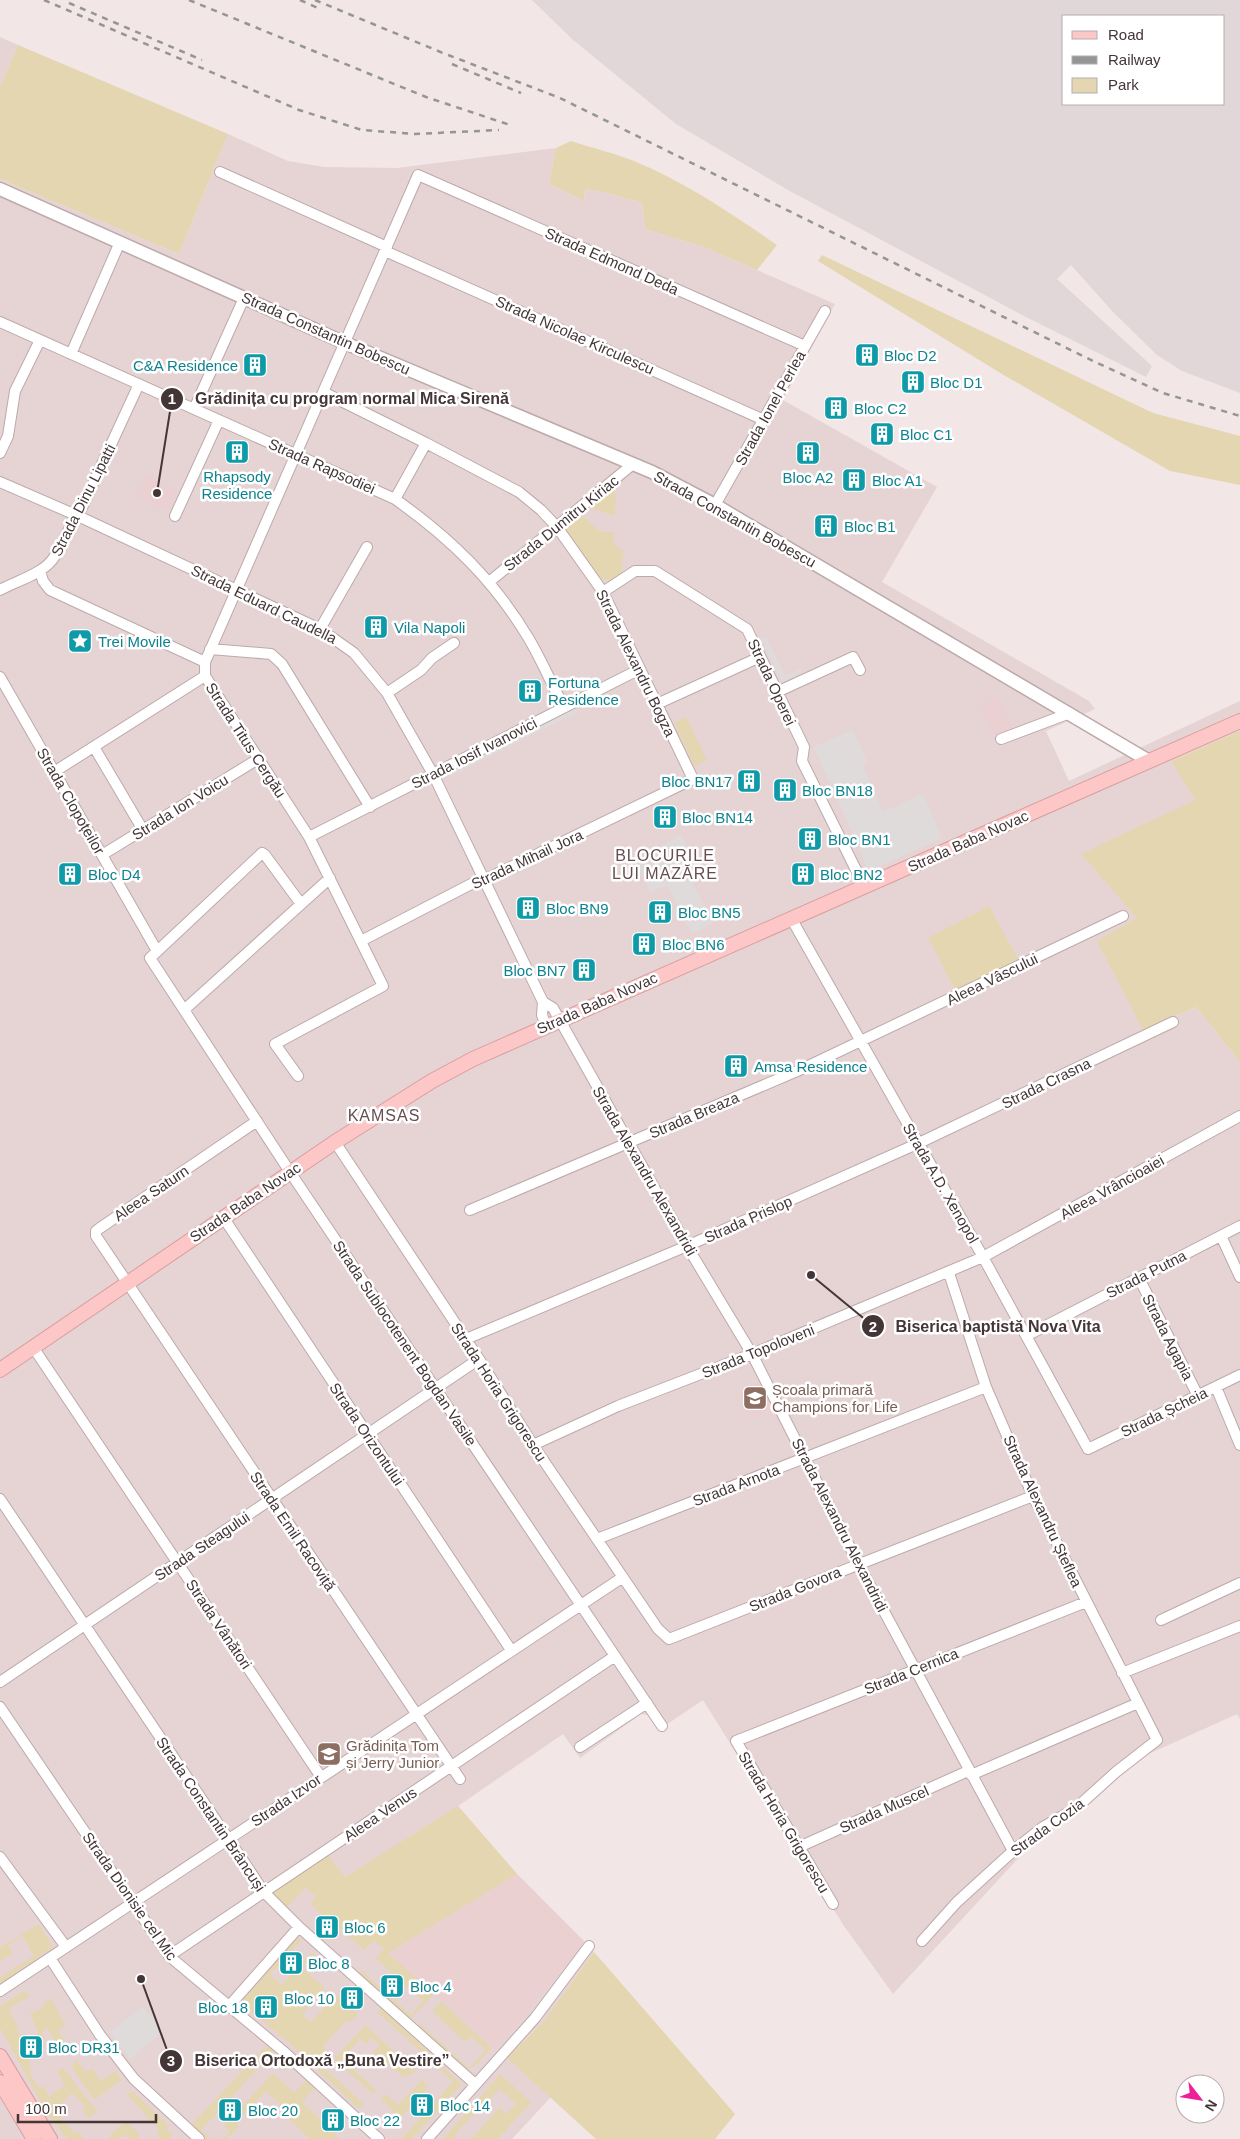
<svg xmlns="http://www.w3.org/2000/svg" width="1240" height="2139" font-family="Arial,sans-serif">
<rect width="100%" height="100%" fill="#f2e6e6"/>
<path fill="#e6d4d5" d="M0,37L18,45L0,87Z
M228,134L288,161L324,167L397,168L556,148L549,184L584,201L585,189L608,193L642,203L645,229L704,247L835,304L783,400L937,487L882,582L1089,701L1095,709L1046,731L1069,781L1240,701V731L1171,761L1196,800L1137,919L1144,1030L1196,1007L1240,1062V1719L1237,1714L1142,1757L1071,1819L1037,1838L893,1994L844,1926L703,1700L660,1729L648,1715L641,1714L580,1758L563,1734L458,1806L517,1874L594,1952L542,2023L507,2058L551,2097L512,2139H0V179L179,254Z"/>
<path fill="#e1d7d9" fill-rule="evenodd" d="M532,0H1240V393L1182,371L1157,355L1113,312L1071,265L1057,279L1152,366L1146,377L1022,315L788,190L676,124L572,39ZM1064,16H1224V104H1064Z"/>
<path fill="#ead0d1" d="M146,475L179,491L169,512L136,496Z
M1000,697L1013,730L995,738L981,705Z
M761,1382L774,1408L751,1419L738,1393Z
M333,1741L343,1755L325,1767L316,1753Z
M517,1874L585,1942L496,2050L388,1953Z"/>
<path fill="#e4d6b0" d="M18,45L228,134L179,254L0,179V87Z
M571,141C592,148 614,153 634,161C685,182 732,214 777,245L757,270L704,247L645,229L642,203L608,193L585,189L584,201L549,184L556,148Z
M822,255L1153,413L1240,436V485L1170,471L1002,374L818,261Z
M612,490L616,493L615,516L591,508Z
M581,515L601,532H614L613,544L623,551L622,573C613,580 608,582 597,577L566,531L567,525Z
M686,717L707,760L694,766L674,723Z
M1240,731V1062L1196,1007L1143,1030L1097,941L1137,918L1081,854L1195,800L1171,761Z
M989,906L1018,959L957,993L928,938Z
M458,1806L517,1874L388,1953L434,1994L409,2021L358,1974L361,1970L411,2015L423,2001L376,1959L384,1949L374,1941L364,1950L310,1904L316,1896L305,1888L287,1907L271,1894L327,1854L345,1877Z
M39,1924L53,1947L0,1984V1977L34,1956L22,1936L8,1945L13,1953L0,1961V1947Z
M296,1937L301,1941L270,1974L281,1985L312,1952L315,1954L302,1968L325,1988L302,2014L311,2022L336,1994L358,2014L350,2022L347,2020L323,2046L326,2050L316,2061L364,2104L359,2109L290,2044L241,2003L245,1994Z
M594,1952L735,2114L715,2139H596L507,2058L542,2023Z
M25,1990L29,1997L9,2008L12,2014L11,2015L19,2027L17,2029L20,2034L18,2035L25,2043L21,2046L30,2060L29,2061L31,2066L29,2067L32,2072L30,2074L40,2089L46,2086L47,2088L45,2090L49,2096L65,2086L57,2071L63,2068L97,2111L89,2118L82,2111L86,2107L72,2093L58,2107L64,2113L60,2118L75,2133L77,2131L85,2139H67L46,2111L0,2028V2006Z
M51,1998L66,2025L58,2030L65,2042L58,2047L47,2028L42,2032L45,2039L42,2041L30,2014L45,2006L44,2003Z
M441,2001L492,2048L475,2066L465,2070L418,2027L420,2024L469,2068L486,2050L471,2036L465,2042L432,2011Z
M381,2008L432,2055L429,2059L377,2012Z
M365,2025L417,2072L403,2077L373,2052L380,2045L372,2038L366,2044L360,2039L342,2059L376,2090L373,2094L334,2059Z
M266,2046L274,2051L201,2130L211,2139H206L191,2125Z
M77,2060L86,2072L92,2068L101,2081L115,2071L122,2080L94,2100L71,2067Z
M438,2062L462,2084L412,2139H401L453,2082L435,2065Z
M273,2073L294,2093L306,2080L314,2089L302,2102L340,2139H310L286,2117L289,2113L266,2091L236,2122L239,2127L227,2139H223L230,2132L224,2126Z
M500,2074L531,2102L498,2139H471L499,2108L507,2114L516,2103L499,2089L487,2103L484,2102L455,2134L457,2136L454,2139H443Z
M422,2080L429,2087L400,2118L381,2099L386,2094L398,2105Z
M132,2091L169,2125L166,2129L173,2135L170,2139H160L156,2132L159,2129L127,2095Z
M126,2121L140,2135L138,2137L139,2139H130L125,2134L120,2139H107Z"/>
<path fill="#e0dbdb" d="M766,637L785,676L800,669L801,672L782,682L761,639Z
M574,706L577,712L449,777L447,772Z
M853,730L867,762L862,765L883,812L923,794L942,838L869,871L814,747Z
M681,835L698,868L688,874L713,923L692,934L667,885L651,892L634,860Z
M143,2007L163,2031L130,2059L110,2032Z"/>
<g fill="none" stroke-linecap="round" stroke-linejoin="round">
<defs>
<path id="minor" d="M220,172L387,247
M385,251L764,420
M0,322L395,499C450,538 494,580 529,639C542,661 552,685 564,707
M71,354L120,242
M323,392L426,443L519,492L541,510L557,527L603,592L693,779L484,880L477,881L361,941
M194,409L244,298
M0,453L8,436L15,391L40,340
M0,482L78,516L320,629L354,653L387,693L433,774L543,1002L553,1008L687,1246L752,1354L858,1563L1013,1851
M395,499L426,443
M715,505L825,311
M175,516L219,420
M40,571L43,581L50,590L205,662V676L309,837L383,986L275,1044L298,1076
M489,582L633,464
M0,590C18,580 44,574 55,556C64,543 67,528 78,516L139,384
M603,592L635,571H655L747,629L804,747L802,761L864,886
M320,629L367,547
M210,649L271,654L282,664L370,807
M205,662L418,175L805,346
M0,677L157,951
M777,692L853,657L860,670
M387,693L421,670L432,658L454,643
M657,704L760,657
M1001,739L1070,713
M94,747L143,830
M54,772L205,676
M309,837L640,669
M102,855L258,759
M301,904L265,855L262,853L150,958L290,1172L662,1726
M791,918L983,1257L1088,1449L1240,1375
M543,1002L542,1015L546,1026
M184,1010L330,878
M257,1121L100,1228L96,1231V1236L460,1779
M335,1142L479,1359L533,1445L658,1629L669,1639L1033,1496
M470,1210L802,1069L1123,916
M223,1217L511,1650
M1221,1236L1240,1277
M1139,1278L1198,1396
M1026,1336L1240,1226
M466,1339L687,1246L919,1143L1173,1022
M33,1347L321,1777
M1216,1387L1240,1445
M533,1445L618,1406L752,1354L983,1257L1240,1116
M0,1499L264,1892L299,1927L475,2084
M597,1539L986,1387
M1161,1620L1240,1583
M1122,1673L1240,1626
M0,1682L479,1359
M0,1707L169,1956L283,2051L379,2139
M580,1747L647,1703
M971,1775L1138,1703
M799,1847L968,1771
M0,1857L66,1947
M833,1904L736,1741L1086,1602
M922,1941L957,1902L1013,1851L1043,1827L1075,1809L1116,1772L1157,1740L1033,1496L986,1387L949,1273
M169,1956L615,1656
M50,1958L100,2035L134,2079L199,2139
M0,1991L623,1577
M230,2005L299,1927
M427,2139L535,2018L589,1946"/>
<path id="tertiary" d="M0,189L345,343L652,472L715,505L1149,761"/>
<path id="secondary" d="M0,1370L335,1142L432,1081L473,1059L1240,721
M0,2056L50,2139
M0,2082L34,2139"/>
</defs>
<use href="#minor" stroke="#bda9aa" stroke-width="12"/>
<use href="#tertiary" stroke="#bda9aa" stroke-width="15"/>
<use href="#secondary" stroke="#d99e9e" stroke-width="16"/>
<use href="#minor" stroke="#fff" stroke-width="10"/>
<use href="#tertiary" stroke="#fff" stroke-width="12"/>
<use href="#secondary" stroke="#fcc7c6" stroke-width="14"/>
<path stroke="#959595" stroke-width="2.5" stroke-dasharray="6 6" stroke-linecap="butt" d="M44,0L299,110L362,130L415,134L499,130
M189,0L426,97L513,126
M300,0L320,9
M315,0L443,53L560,98L1095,362L1163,393L1240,416
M69,3L202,60
M452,64L521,93"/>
</g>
<defs>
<symbol id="building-square" viewBox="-11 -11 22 22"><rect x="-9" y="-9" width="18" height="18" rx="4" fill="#0f9aa8" stroke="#fff"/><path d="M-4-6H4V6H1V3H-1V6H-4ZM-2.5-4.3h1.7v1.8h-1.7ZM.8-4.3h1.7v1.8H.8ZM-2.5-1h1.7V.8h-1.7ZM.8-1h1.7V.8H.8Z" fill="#fff"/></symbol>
<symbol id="sight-square" viewBox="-11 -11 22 22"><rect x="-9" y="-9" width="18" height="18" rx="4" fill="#0f9aa8" stroke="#fff"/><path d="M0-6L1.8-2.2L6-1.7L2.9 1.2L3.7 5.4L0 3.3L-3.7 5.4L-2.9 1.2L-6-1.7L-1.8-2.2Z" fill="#fff"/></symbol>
<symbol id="school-square" viewBox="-11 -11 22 22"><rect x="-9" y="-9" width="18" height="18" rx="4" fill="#8d6e63" stroke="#fff"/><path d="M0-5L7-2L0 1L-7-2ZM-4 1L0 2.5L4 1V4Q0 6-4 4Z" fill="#fff"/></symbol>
</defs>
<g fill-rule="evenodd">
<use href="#building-square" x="853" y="341" width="28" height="28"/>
<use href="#building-square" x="241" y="351" width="28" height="28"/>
<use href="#building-square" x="899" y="368" width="28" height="28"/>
<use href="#building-square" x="822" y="394" width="28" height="28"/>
<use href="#building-square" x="868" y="420" width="28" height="28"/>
<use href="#building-square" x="223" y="438" width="28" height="28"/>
<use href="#building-square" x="794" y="439" width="28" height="28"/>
<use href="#building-square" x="840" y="466" width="28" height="28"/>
<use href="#building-square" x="812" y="512" width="28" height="28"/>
<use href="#building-square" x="362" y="613" width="28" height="28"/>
<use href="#sight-square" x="66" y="627" width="28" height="28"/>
<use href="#building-square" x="516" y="677" width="28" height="28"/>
<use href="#building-square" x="735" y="767" width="28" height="28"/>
<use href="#building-square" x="771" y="776" width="28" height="28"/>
<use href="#building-square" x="651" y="803" width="28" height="28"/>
<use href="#building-square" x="796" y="825" width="28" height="28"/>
<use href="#building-square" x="56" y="860" width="28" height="28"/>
<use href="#building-square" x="789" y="860" width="28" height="28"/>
<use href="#building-square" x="514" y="894" width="28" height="28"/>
<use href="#building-square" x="646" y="898" width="28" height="28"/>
<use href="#building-square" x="630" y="930" width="28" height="28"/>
<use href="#building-square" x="570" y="956" width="28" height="28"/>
<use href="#building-square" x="722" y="1052" width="28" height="28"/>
<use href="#school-square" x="741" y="1384" width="28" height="28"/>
<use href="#school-square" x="315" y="1740" width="28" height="28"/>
<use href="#building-square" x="313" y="1913" width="28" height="28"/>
<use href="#building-square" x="277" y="1949" width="28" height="28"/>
<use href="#building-square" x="378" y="1972" width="28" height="28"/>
<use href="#building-square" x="338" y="1984" width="28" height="28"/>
<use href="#building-square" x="252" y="1993" width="28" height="28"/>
<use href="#building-square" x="17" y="2033" width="28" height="28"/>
<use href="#building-square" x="408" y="2091" width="28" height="28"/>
<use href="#building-square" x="216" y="2096" width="28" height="28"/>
<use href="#building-square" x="319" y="2106" width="28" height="28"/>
</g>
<g text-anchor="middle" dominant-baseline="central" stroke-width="5" stroke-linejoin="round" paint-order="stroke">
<g font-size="15" fill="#443537" stroke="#fff">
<text transform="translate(612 261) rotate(24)">Strada Edmond Deda</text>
<text transform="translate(326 333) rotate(24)">Strada Constantin Bobescu</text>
<text transform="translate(575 335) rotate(24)">Strada Nicolae Kirculescu</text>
<text transform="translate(770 408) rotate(-61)">Strada Ionel Perlea</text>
<text transform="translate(322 466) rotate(24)">Strada Rapsodiei</text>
<text transform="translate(83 500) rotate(-63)">Strada Dinu Lipatti</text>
<text transform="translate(735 519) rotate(29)">Strada Constantin Bobescu</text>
<text transform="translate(561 523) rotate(-39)">Strada Dumitru Kiriac</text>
<text transform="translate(264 604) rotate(26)">Strada Eduard Caudella</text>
<text transform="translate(636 663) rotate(64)">Strada Alexandru Bogza</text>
<text transform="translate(772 682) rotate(65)">Strada Operei</text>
<text transform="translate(246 740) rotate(57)">Strada Titus Cergău</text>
<text transform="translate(474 753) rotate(-27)">Strada Iosif Ivanovici</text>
<text transform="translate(71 801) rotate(60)">Strada Clopoțeilor</text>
<text transform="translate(180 807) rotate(-32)">Strada Ion Voicu</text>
<text transform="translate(968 841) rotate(-24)">Strada Baba Novac</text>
<text transform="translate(527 859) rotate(-25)">Strada Mihail Jora</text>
<text transform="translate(992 979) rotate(-26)">Aleea Vâscului</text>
<text transform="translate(597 1003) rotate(-24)">Strada Baba Novac</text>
<text transform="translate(1046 1083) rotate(-26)">Strada Crasna</text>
<text transform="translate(694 1115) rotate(-23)">Strada Breaza</text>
<text transform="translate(645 1171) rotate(60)">Strada Alexandru Alexandridi</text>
<text transform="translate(941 1183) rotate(60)">Strada A.D. Xenopol</text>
<text transform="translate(1112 1187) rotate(-29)">Aleea Vrâncioaiei</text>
<text transform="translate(151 1193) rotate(-34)">Aleea Saturn</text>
<text transform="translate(245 1202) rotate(-34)">Strada Baba Novac</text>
<text transform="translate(748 1219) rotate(-24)">Strada Prislop</text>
<text transform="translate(1146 1274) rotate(-27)">Strada Putna</text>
<text transform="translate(1168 1337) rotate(63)">Strada Agapia</text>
<text transform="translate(405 1343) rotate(56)">Strada Sublocotenent Bogdan Vasile</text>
<text transform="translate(758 1351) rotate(-22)">Strada Topoloveni</text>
<text transform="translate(499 1392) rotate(57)">Strada Horia Grigorescu</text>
<text transform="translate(1164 1412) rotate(-26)">Strada Șcheia</text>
<text transform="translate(367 1434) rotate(56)">Strada Orizontului</text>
<text transform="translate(736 1485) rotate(-21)">Strada Arnota</text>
<text transform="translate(1043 1511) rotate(65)">Strada Alexandru Șteflea</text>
<text transform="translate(840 1525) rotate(63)">Strada Alexandru Alexandridi</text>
<text transform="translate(293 1531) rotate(56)">Strada Emil Racoviță</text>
<text transform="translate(202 1546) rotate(-34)">Strada Steagului</text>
<text transform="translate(795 1589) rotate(-22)">Strada Govora</text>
<text transform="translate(219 1624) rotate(56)">Strada Vânători</text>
<text transform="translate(911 1671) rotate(-22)">Strada Cernica</text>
<text transform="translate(286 1800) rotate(-34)">Strada Izvor</text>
<text transform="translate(884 1809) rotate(-24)">Strada Muscel</text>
<text transform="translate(211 1814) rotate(56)">Strada Constantin Brâncuși</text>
<text transform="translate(380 1814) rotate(-34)">Aleea Venus</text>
<text transform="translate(784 1822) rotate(59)">Strada Horia Grigorescu</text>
<text transform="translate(1047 1827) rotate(-36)">Strada Cozia</text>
<text transform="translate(130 1896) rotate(55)">Strada Dionisie cel Mic</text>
</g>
<g font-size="15" fill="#0d838f" stroke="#fff" text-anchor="start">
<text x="884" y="355">Bloc D2</text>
<text x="238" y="365" text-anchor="end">C&amp;A Residence</text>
<text x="930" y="382">Bloc D1</text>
<text x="854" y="408">Bloc C2</text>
<text x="900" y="434">Bloc C1</text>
<text x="237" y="476" text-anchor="middle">Rhapsody<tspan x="237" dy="17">Residence</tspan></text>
<text x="808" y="477" text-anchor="middle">Bloc A2</text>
<text x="872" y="480">Bloc A1</text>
<text x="844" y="526">Bloc B1</text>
<text x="394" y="627">Vila Napoli</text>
<text x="98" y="641">Trei Movile</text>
<text x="548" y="682">Fortuna<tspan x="548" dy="17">Residence</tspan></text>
<text x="732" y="781" text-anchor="end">Bloc BN17</text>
<text x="802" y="790">Bloc BN18</text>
<text x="682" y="817">Bloc BN14</text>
<text x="828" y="839">Bloc BN1</text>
<text x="88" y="874">Bloc D4</text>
<text x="820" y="874">Bloc BN2</text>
<text x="546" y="908">Bloc BN9</text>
<text x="678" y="912">Bloc BN5</text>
<text x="662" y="944">Bloc BN6</text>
<text x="566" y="970" text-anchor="end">Bloc BN7</text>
<text x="754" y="1066">Amsa Residence</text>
<text x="344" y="1927">Bloc 6</text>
<text x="308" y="1963">Bloc 8</text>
<text x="410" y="1986">Bloc 4</text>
<text x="334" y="1998" text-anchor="end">Bloc 10</text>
<text x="248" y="2007" text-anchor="end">Bloc 18</text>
<text x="48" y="2047">Bloc DR31</text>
<text x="440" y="2105">Bloc 14</text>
<text x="248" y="2110">Bloc 20</text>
<text x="350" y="2120">Bloc 22</text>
</g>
<g font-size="15" fill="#785e54" stroke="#fff" text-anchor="start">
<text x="772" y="1389">Școala primară<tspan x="772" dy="17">Champions for Life</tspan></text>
<text x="346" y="1745">Grădinița Tom<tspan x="346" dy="17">și Jerry Junior</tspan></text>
</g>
<g font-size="16" letter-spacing="1" fill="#664d51" stroke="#fff">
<text x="665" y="855">BLOCURILE<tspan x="665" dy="18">LUI MAZĂRE</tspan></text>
<text x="384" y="1115">KAMSAS</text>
</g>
</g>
<path fill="none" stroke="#443537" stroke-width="2" d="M157 493L172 399M811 1275L873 1326M141 1979L171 2061"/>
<g fill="#443537" stroke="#fff" stroke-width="2">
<circle cx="157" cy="493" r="5"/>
<circle cx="811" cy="1275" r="5"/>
<circle cx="141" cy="1979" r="5"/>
<circle cx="172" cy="399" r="12"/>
<circle cx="873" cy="1326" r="12"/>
<circle cx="171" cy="2061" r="12"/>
</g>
<g font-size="15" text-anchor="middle" font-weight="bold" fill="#fff">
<text x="172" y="404">1</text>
<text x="873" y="1332">2</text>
<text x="171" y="2066">3</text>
</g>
<g font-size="16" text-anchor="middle" font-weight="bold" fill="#443537" stroke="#fff" stroke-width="5" stroke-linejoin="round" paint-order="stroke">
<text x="352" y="404">Grădinița cu program normal Mica Sirenă</text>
<text x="998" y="1332">Biserica baptistă Nova Vita</text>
<text x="322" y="2066">Biserica Ortodoxă „Buna Vestire”</text>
</g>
<rect x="1062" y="15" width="162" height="90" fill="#ffffff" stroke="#b4aeaf"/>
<rect x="1072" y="31" width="25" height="8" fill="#fcc7c6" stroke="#b4aeaf"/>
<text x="1108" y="40" font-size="15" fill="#443537">Road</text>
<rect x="1072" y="56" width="25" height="8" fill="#959595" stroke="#b4aeaf"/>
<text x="1108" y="65" font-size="15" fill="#443537">Railway</text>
<rect x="1072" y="78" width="25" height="15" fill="#e4d6b0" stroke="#b4aeaf"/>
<text x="1108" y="90" font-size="15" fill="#443537">Park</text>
<g transform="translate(1200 2099) rotate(121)"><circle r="24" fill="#ffffff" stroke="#b4aeaf"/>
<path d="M0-4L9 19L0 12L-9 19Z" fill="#ef1f99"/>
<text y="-8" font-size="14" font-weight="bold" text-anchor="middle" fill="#443537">N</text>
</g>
<path d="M18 2114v8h138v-8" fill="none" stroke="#443537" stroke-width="2.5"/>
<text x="25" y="2114" font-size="15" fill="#443537" stroke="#ffffff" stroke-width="4" paint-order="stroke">100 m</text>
</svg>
